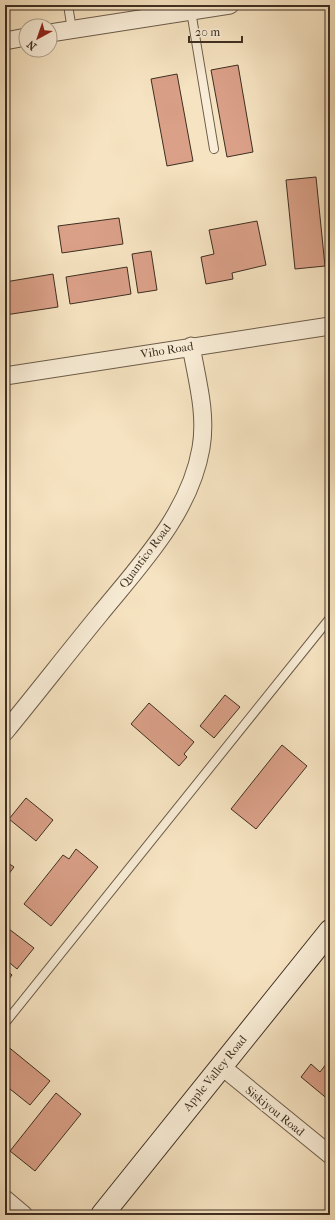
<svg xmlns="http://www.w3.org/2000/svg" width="335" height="1220" font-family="'IM FELL French Canon',serif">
<rect width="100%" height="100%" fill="#f6e3c1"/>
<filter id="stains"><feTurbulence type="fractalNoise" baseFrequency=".005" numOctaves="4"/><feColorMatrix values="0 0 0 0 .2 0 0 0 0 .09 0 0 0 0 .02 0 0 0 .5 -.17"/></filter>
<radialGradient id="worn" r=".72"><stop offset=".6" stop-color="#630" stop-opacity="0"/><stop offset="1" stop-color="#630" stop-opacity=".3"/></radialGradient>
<path fill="#daa088" stroke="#3e2f21" d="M238,65L253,152L227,157L211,70Z
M177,74L193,161L167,166L151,79Z
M316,177L325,266L295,269L286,180Z
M119,218L123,244L62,253L58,226Z
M257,221L266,265L232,273L233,279L206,284L201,257L214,254L209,230Z
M151,251L157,290L138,293L132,254Z
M127,267L131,294L70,304L66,277Z
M53,274L58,307L5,315V282Z
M225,695L240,707L214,738L200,726Z
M149,703L194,742L184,754L187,757L179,766L131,724Z
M282,745L307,766L256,829L231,809Z
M26,798L53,820L36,841L9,819Z
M76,849L98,867L51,926L24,904L63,855L69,859Z
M5,861L14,867L5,879Z
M5,926L34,948L17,969L5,959Z
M5,969L12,975L5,984Z
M6,1045L50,1081L30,1105L5,1085Z
M330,1059V1101L301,1077L311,1064L320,1072Z
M56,1093L81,1114L35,1171L10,1151Z"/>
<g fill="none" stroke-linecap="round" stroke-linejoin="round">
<defs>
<path id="lane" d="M68,5L72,30
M191,11L214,149
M5,1023L330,618"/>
<path id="street" d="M50,33L230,5
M5,41L26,37
M5,376L330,326
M5,732C37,693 68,653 100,614C140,565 190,513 201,448C207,414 197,380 191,346
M221,1066L330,1155
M5,1199L24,1215"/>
<path id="secondary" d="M102,1215L330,931"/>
</defs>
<use href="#lane" stroke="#6c5c49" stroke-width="10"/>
<use href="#street" stroke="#6c5c49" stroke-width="19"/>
<use href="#secondary" stroke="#3e2f21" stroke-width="24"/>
<use href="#lane" stroke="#f9edd7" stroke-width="8"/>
<use href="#street" stroke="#f9edd7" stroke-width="17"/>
<use href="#secondary" stroke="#f9edd7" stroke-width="22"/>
</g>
<g text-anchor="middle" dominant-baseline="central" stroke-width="3.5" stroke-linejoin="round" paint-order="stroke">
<g font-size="12" fill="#3e2f21" stroke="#f9edd7">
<text transform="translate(167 350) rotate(-9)">Viho Road</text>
<text transform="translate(145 556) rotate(-53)">Quantico Road</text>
<text transform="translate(215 1073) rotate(-51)">Apple Valley Road</text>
<text transform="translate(275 1111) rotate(39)">Siskiyou Road</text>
</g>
</g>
<rect width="335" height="1220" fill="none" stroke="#f6e3c1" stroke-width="20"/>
<rect x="6" y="6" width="323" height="1208" fill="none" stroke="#3e2f21" stroke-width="2"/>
<rect x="10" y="10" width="315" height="1200" fill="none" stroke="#3e2f21"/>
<g transform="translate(38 38) rotate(220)"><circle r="19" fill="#f9edd7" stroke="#aea18e"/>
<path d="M0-3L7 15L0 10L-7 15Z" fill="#8f2418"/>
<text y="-6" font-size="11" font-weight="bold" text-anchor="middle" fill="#3e2f21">N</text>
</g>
<path d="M189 36v6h53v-6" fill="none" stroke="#3e2f21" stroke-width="2"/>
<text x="195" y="36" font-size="12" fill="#3e2f21" stroke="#f9edd7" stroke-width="3" paint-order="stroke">20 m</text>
<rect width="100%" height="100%" filter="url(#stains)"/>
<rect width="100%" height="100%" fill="url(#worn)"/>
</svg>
